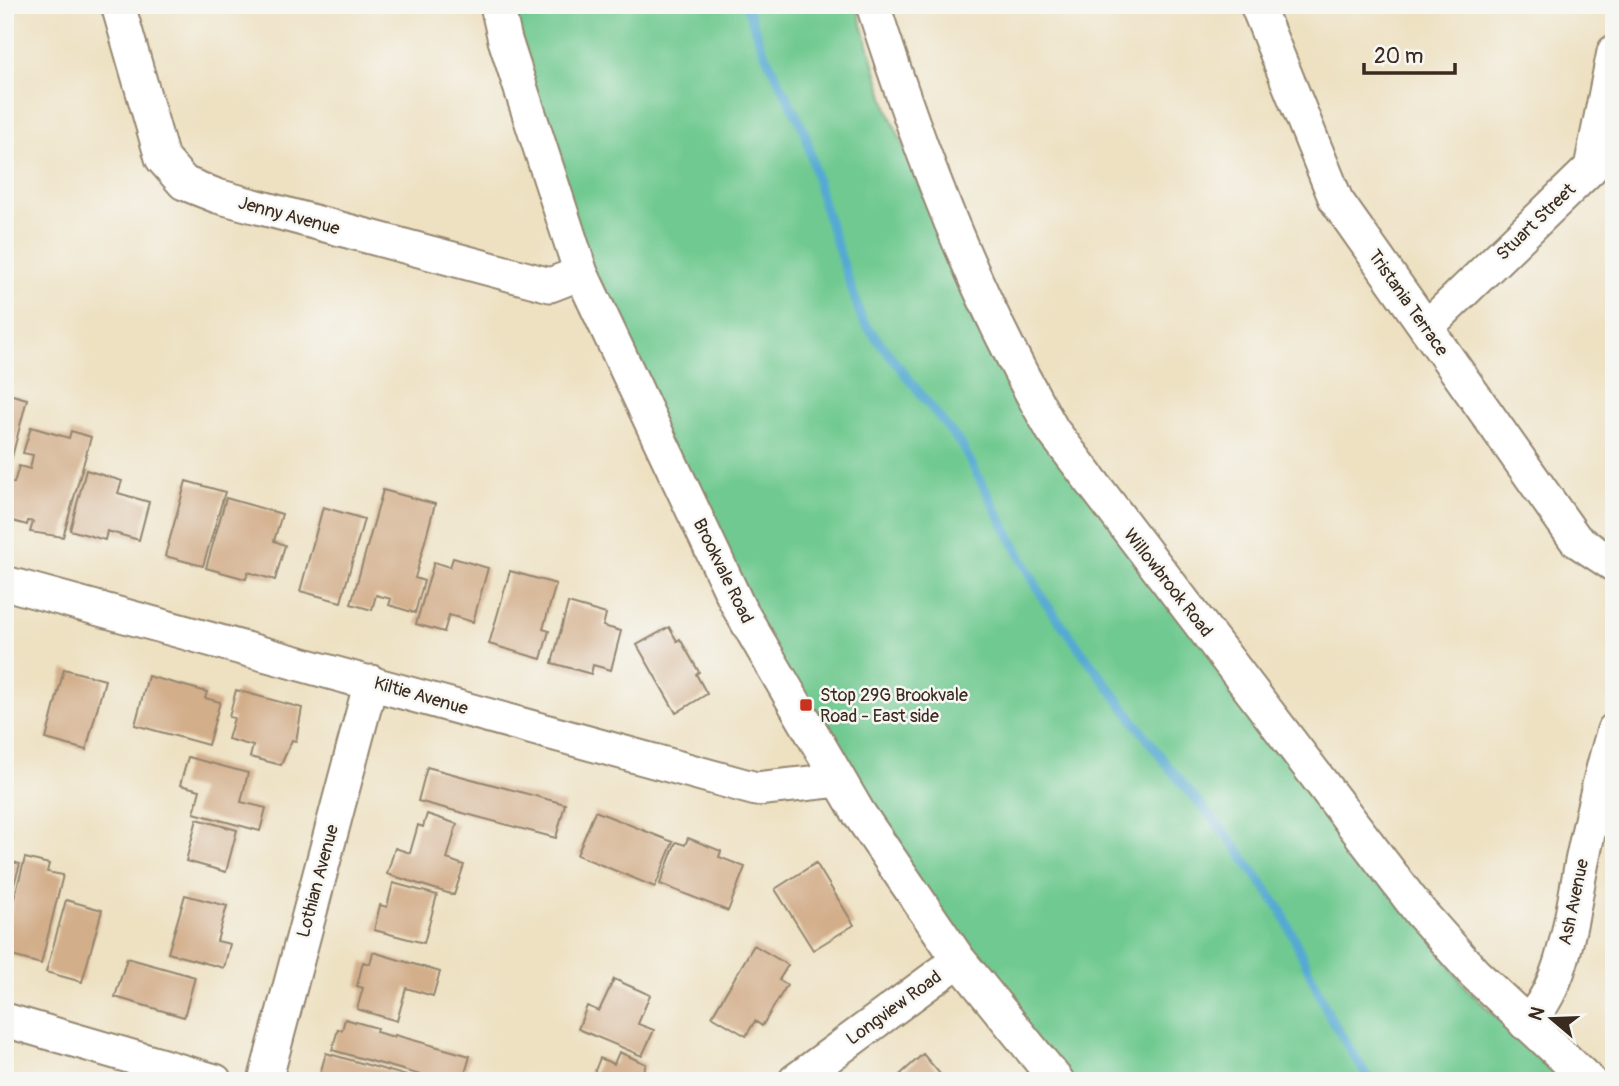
<svg xmlns="http://www.w3.org/2000/svg" width="1619" height="1086" font-family="Pangolin,sans-serif">
<rect width="100%" height="100%" fill="#f6f6f2"/>
<filter id="ink" filterUnits="userSpaceOnUse"><feTurbulence type="fractalNoise" baseFrequency=".0143" numOctaves="2"/><feDisplacementMap in="SourceGraphic" scale="14" xChannelSelector="R" yChannelSelector="G"/><feConvolveMatrix kernelMatrix="1 2 1 2 8 2 1 2 1" color-interpolation-filters="sRGB"/></filter>
<filter id="wash" filterUnits="userSpaceOnUse"><feTurbulence type="fractalNoise" baseFrequency=".00686" numOctaves="4" result="noise"/><feDisplacementMap in="SourceGraphic" scale="28" xChannelSelector="R" yChannelSelector="G"/><feGaussianBlur stdDeviation="1.57" result="paint"/><feColorMatrix in="noise" values="0 0 0 0 0 0 0 0 0 0 0 0 0 0 0 0 0 1.4 0 .05"/><feComposite in="paint" operator="in"/></filter>
<g filter="url(#wash)">
<rect width="100%" height="100%" fill="#eee1c2"/>
<path fill="#70c990" stroke="#567a57" stroke-width="2" d="M497,5H856L889,113L965,289L1467,989L1564,1081H1061L839,780L581,273Z"/>
<g fill="none" stroke-linecap="round" stroke-linejoin="round">
<path stroke="#56aad2" stroke-width="9" d="M746,5L763,50L805,132L822,200L862,320L962,446L1045,602L1170,769L1230,839L1281,910L1330,1017L1370,1081"/>
</g>
<g id="blocks">
<path fill="#d3ae8a" d="M5,393L27,399L6,480L5,479Z
M31,427L69,438L71,431L91,437L63,537L30,532L33,522L28,521L27,525L5,519L8,481L14,483L19,466L30,469L33,455L23,453Z
M86,470L122,481L118,493L149,502L139,540L107,531L105,540L70,530Z
M186,481L225,492L203,566L165,556Z
M383,490L435,504L415,578L424,581L415,613L389,605L391,599L376,595L372,610L351,604Z
M226,498L282,514L274,541L285,545L275,580L248,572L246,579L206,568Z
M323,507L364,519L341,602L300,591Z
M453,558L488,568L473,622L449,615L444,632L416,624L434,562L450,567Z
M510,571L556,584L543,629L549,631L541,659L489,644Z
M568,603L606,614L603,626L621,631L611,670L593,665L591,674L552,663Z
M669,627L677,641L680,639L699,672L696,674L707,694L676,713L637,645Z
M64,669L105,680L86,750L46,739Z
M148,676L207,692L205,698L220,702L208,745L135,725Z
M236,690L302,708L296,741L292,740L281,765L250,757L253,746L228,739L234,718L229,717Z
M188,757L248,773L241,802L266,808L260,831L194,813L200,790L180,785Z
M427,767L565,804L556,838L418,801Z
M595,811L673,842L655,887L577,855Z
M427,814L457,824L447,859L464,865L454,895L387,874L395,848L410,853L418,825L423,827Z
M197,819L237,830L226,872L186,861Z
M688,838L721,851L719,857L745,867L728,911L660,884L676,842L685,845Z
M25,858L49,864L47,872L63,875L41,964L5,954V917H9Z
M5,860L20,864L6,912H5Z
M816,863L854,925L813,950L775,889Z
M393,883L437,895L424,943L374,930L380,905L387,907Z
M185,895L227,906L217,941L230,944L224,968L168,953Z
M66,900L102,910L82,982L46,972Z
M754,945L788,965L779,980L787,985L762,1026L755,1021L746,1036L712,1016Z
M373,952L440,972L433,996L406,988L397,1021L357,1009L363,988L357,986L363,962L370,964Z
M127,958L195,977L184,1017L115,997Z
M614,979L650,995L638,1024L654,1030L642,1056L578,1029L587,1006L599,1011Z
M345,1019L377,1028L376,1032L394,1037L395,1035L470,1056L463,1081H442L332,1050L338,1029L342,1030Z
M619,1052L646,1064L642,1075L648,1078L647,1081H591L600,1058L614,1064Z
M326,1053L421,1080V1081H318Z
M923,1054L946,1081H893Z"/>
</g>
</g>
<g filter="url(#ink)">
<use href="#blocks" fill-opacity="0" stroke="#948670" stroke-width="2"/>
<g fill="none" stroke-linecap="round" stroke-linejoin="round">
<defs>
<path id="minor" d="M118,5L162,158L184,183L217,196L550,285L581,273
M497,5L505,40L581,273L739,608L858,812L959,960L1057,1081
M873,5C920,153 975,297 1053,431L1420,912L1474,973L1589,1081
M1257,5L1336,200L1576,540L1614,565
M1426,328L1591,168L1614,52
M5,583L756,789L839,780
M5,1020L215,1081
M1525,1023C1566,990 1572,907 1583,857C1592,814 1601,772 1614,730
M265,1081L371,682
M795,1081L959,960"/>
</defs>
<use href="#minor" stroke="#948670" stroke-width="37"/>
<use href="#minor" stroke="#fff" stroke-width="33"/>
</g>
</g>
<rect fill="#c8321e" stroke="#f6f6f2" stroke-width="2.5" x="799" y="698" width="14" height="14" rx="3.5"/>
<g text-anchor="middle" dominant-baseline="central" stroke-width="5" stroke-linejoin="round" paint-order="stroke">
<g font-size="18" fill="#3b2a1e" stroke="#f6f6f2">
<text transform="translate(289 216) rotate(15)">Jenny Avenue</text>
<text transform="translate(1536 222) rotate(-44)">Stuart Street</text>
<text transform="translate(1408 303) rotate(55)">Tristania Terrace</text>
<text transform="translate(723 571) rotate(64)">Brookvale Road</text>
<text transform="translate(1168 583) rotate(52)">Willowbrook Road</text>
<text transform="translate(421 696) rotate(16)">Kiltie Avenue</text>
<text transform="translate(318 881) rotate(-75)">Lothian Avenue</text>
<text transform="translate(1574 902) rotate(-78)">Ash Avenue</text>
<text transform="translate(894 1008) rotate(-36)">Longview Road</text>
</g>
<g font-size="18" fill="#3b2a1e" stroke="#f6f6f2" text-anchor="start">
<text x="820" y="695">Stop 29G Brookvale<tspan x="820" dy="21">Road - East side</tspan></text>
</g>
</g>
<rect width="1619" height="1086" fill="none" stroke="#f6f6f2" stroke-width="28"/>
<g transform="translate(1552 1019) rotate(289)" stroke="#f6f6f2" stroke-width="5" paint-order="stroke">
<path d="M0-5L12 26L0 18L-12 26Z" fill="#3b2a1e"/>
<text y="-10" font-size="19" font-weight="bold" text-anchor="middle" fill="#3b2a1e">N</text>
</g>
<path d="M1364 63v10h91v-10" fill="none" stroke="#3b2a1e" stroke-width="3.5"/>
<text x="1374" y="63" font-size="21" fill="#3b2a1e" stroke="#f6f6f2" stroke-width="5" paint-order="stroke">20 m</text>
</svg>
